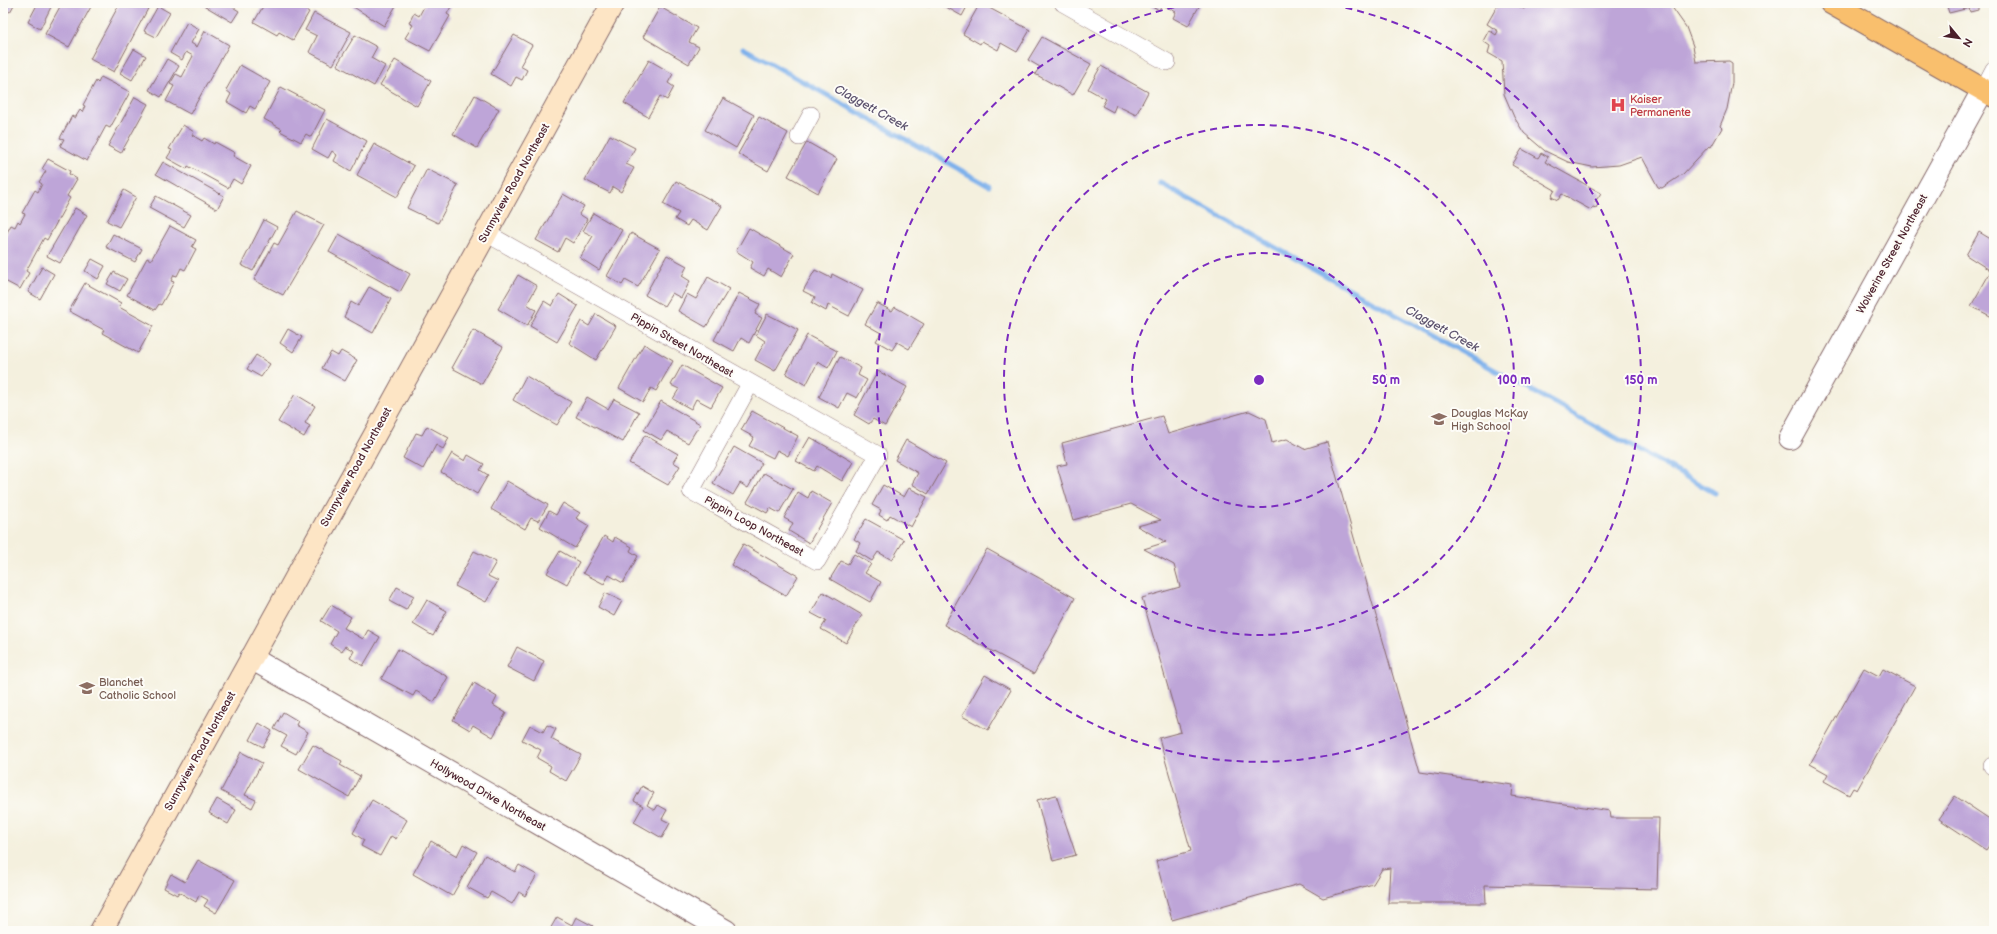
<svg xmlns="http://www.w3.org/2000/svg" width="1997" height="934" font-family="'Balsamiq Sans',sans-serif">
<rect width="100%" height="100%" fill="#fdfcf7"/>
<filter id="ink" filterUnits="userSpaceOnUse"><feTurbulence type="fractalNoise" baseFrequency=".025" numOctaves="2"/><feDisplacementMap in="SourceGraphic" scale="8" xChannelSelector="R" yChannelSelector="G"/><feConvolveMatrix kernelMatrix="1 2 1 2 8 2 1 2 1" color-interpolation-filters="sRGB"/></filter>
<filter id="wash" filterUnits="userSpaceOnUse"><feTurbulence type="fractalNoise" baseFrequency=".012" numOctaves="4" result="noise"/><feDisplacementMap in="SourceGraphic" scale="16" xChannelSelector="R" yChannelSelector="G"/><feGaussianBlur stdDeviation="0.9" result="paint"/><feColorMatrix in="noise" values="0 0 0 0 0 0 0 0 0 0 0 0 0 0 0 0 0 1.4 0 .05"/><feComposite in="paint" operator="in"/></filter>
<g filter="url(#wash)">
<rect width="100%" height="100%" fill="#f4f0de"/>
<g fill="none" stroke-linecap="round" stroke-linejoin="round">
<path stroke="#7eb1eb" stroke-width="5" d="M743,48L989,186
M1160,183L1715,493"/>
</g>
<g id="blocks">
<path fill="#bea5d8" d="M3,3H15L10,12L3,8Z
M38,3H53L40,29L28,22Z
M62,3H93L69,47L45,34Z
M120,3H151L114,72L90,59Z
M200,3H226L239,11L232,22Z
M265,3H294L309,12L293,40L279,32L277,35L254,22Z
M347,3H395L397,4L384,26Z
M426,3H453L447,14L450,16L430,51L405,38L413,25L409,23L414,13L419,16Z
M519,3H528L526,7Z
M924,3H932L930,7Z
M939,3H969L962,16Z
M980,3L1030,30L1017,52L1001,43L998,50L982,41L980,44L963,34Z
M1147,3H1201L1188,26L1173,18L1176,12L1162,4L1159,10Z
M1499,3H1513L1524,9L1529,3H1669L1686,27L1693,46L1696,62L1729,61L1732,63V83L1727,109L1720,126L1722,128L1711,147L1709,146L1683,174L1662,188L1658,187L1642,157L1619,165L1592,167L1568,162L1545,151L1524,133L1514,117L1504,94L1502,61L1488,53L1490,46L1483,41L1489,30L1496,35L1498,31L1487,24Z
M1946,3H1984L1978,5V10L1970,12L1969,8L1949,13Z
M158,6L170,13L156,37L144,31Z
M660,7L697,28L689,42L699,47L689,64L643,37Z
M314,13L351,32L333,65L309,52L317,36L305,30Z
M187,22L199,29L191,43L197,47L205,31L229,45L190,114L166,101L174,86L170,84L176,74L182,77L193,56L186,52L182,60L170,53Z
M355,35L377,47L371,58L385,66L374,86L337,65Z
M514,35L532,45L520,66L527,70L522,80L516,77L511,86L491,74Z
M1042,37L1091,64L1073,95L1035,74L1040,67L1028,60Z
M134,49L146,56L132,80L120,73Z
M167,59L179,66L161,97L149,90Z
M395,60L431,81L417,106L380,85Z
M649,60L673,74L668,83L674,87L667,100L660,96L648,117L624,103Z
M240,65L270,82L255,109L250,106L246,113L227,102L231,94L226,90Z
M1101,66L1148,92L1136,115L1116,105L1113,112L1102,106L1106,99L1088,89Z
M101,77L130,92L110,128L106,126L87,161L60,146L64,139L60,138L72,116L75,118L80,110L82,112L85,106L83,105L96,81L98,83Z
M281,87L325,110L311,137L306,134L301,142L280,131L282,129L264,119Z
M475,95L499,109L477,148L453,134Z
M135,97L148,104L121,153L108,146Z
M723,98L754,115L736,148L705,130Z
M759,117L788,133L768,171L738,154Z
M327,119L367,141L351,171L334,161L337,155L332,151L328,158L312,149Z
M183,125L194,132L192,135L202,141L204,138L214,144L215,142L235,153L233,156L251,166L241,184L233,179L228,188L188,166L187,169L167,158L172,150L169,149Z
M610,135L635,148L626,164L634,168L621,192L613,187L610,193L585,180Z
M807,142L837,159L818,193L788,176Z
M374,144L414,166L397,197L357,175Z
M1522,149L1538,158L1541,153L1548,157L1545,162L1601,193L1595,202L1598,204L1596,208L1593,207L1591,210L1562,194L1558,200L1551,197L1555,190L1512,165Z
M48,159L70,171L69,174L77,179L67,196L70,198L47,240L44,238L26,271L29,273L20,289L5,281L3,284V240L11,225L15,227L18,221L20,223L25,214L22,213L35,190L38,192L42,184L39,182L46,171L42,169Z
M163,162L224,196L217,209L156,174Z
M427,169L458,185L438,223L407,208Z
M676,181L722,206L708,230L691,220L687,226L675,219L679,213L663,204Z
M124,190L136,197L119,227L107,221Z
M563,194L584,206L579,214L587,219L573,243L565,238L558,252L536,240Z
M156,196L191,215L184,227L149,208Z
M75,208L87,215L60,263L47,256Z
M297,211L324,225L283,295L254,280L274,243L278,245Z
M593,213L622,230L599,270L580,258L593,236L583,231Z
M264,220L277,227L253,271L241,265Z
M170,226L196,240L192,247L196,249L185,270L181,268L177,276L174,275L171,281L174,282L161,305L159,304L155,310L127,295L147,258L151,260Z
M749,228L794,254L781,277L768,269L764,276L750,268L753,262L736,251Z
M1979,232L1994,241V318L1971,306L1991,271L1966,255Z
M631,233L660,249L638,287L625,280L622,285L607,276Z
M113,234L142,249L135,262L106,247Z
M339,234L410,274L400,292L329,252Z
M667,255L687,266L682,276L690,281L681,298L672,293L664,306L645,295Z
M92,259L105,266L98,279L85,271Z
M42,267L54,274L40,299L28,292Z
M815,270L831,278L832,274L863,290L849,316L828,305L826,311L812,303L815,297L803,291Z
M114,272L127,279L120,291L107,284Z
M518,275L537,286L527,304L536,310L527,326L498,309Z
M708,277L729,289L706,327L678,311L687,294L696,299Z
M85,283L121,303L119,307L153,326L138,353L102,333L104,330L69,311Z
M369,287L391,299L373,333L344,317L351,302L358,306Z
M739,293L760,304L755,314L762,318L749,343L741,338L734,351L714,340Z
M559,294L578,306L557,342L530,326L544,301L552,306Z
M877,303L892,311L895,307L924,324L909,349L897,342L892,350L876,341L881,333L865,324Z
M596,314L616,326L596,360L569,343L581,321L589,326Z
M767,314L798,330L775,371L755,360L765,341L756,335Z
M288,329L302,337L293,352L280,343Z
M473,330L503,347L482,384L452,368Z
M807,335L837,351L828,368L818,362L806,385L786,374Z
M644,344L673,361L656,391L651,388L643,402L619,388Z
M341,351L357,360L345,381L322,368L331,352L338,356Z
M256,355L270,364L261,377L247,369Z
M840,357L861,368L858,375L867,380L857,398L847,393L839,408L819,397Z
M682,365L722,388L711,407L696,399L691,409L673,399L679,389L671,385Z
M878,371L907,387L885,426L873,419L869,424L854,415Z
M526,376L571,402L557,425L513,400Z
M295,394L315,406L305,423L310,426L304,437L278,422Z
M587,397L608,409L614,399L639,412L623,442L576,417Z
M661,401L700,424L688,443L667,431L661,440L644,430Z
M752,411L798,436L788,456L777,450L773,458L749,446L754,437L741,430Z
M1249,411L1266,419L1272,443L1287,439L1304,449L1327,442L1420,772L1513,785L1512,796L1610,811L1611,818H1659L1657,889L1485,885L1486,903H1388L1390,868L1382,869L1373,884L1323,898L1299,884L1172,920L1156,861L1191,851L1159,738L1181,732L1142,598L1180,587L1174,565L1144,549L1166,542L1137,526L1161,520L1131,504L1073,520L1057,466L1067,464L1062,443L1162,416L1168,434Z
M427,426L449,438L443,449L436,445L423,469L403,458L416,433L422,435Z
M645,435L678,454L673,462L680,466L668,485L629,463Z
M810,437L853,462L842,481L817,466L814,471L796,461Z
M906,440L946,463L928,494L912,484L918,473L895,460Z
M734,447L762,463L748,488L740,483L733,495L713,483Z
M452,453L465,461L468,455L484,464L480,470L488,475L477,494L441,472Z
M764,473L793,489L779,513L770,508L767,513L747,502Z
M507,481L548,505L538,521L531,518L525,529L491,509Z
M883,485L904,497L909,488L927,497L911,527L890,515L887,520L879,515L881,510L872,505Z
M811,491L832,503L809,543L789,531L793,523L784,518L798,492L808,498Z
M563,503L580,513L576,518L589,526L575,548L540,527L549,511L556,515Z
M866,519L904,540L892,560L878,552L872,561L856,551L860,543L854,539Z
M604,536L613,542L615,537L632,547L630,551L638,556L623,583L609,575L604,584L583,573Z
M743,544L798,576L786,596L731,565Z
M987,549L1075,598L1034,674L944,625Z
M474,551L496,562L488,576L498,581L486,602L455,586Z
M560,551L579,562L567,584L547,573Z
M854,554L871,564L865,573L881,582L870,602L830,579L841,561L848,564Z
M397,587L414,596L406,610L389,601Z
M823,592L862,615L846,643L821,629L826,621L811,613Z
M605,593L622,601L614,616L598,607Z
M427,600L447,611L433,636L413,624Z
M331,605L351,617L344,628L363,639L368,630L380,637L363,666L350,658L354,651L345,646L342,652L330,644L337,631L321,621Z
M517,647L544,661L534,681L507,667Z
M398,649L448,677L434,702L416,691L413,696L381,679Z
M1864,668L1879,676L1883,669L1915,686L1857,790L1853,788L1849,795L1824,781L1828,774L1810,764Z
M985,675L1011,690L988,730L962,716Z
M474,683L497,697L493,705L506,713L493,737L473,725L470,730L453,720Z
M283,712L298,721L296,725L308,732L296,754L281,746L287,736L274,729Z
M259,723L272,731L263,747L250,740Z
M530,725L543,732L547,725L556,729L551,739L581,755L566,781L549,771L551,766L537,758L541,750L522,740Z
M313,745L342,761L340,765L360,776L349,797L299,769Z
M241,752L262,763L245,795L256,800L252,808L221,791Z
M642,786L654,793L647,805L655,810L658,805L667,810L662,819L670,823L662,838L634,822L643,806L634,801Z
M1056,795L1076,855L1053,861L1037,800Z
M1955,796L1994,822V838L1986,850L1939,819Z
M217,799L236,810L228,824L209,813Z
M372,800L407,820L396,839L391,836L380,856L361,846L364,840L353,833Z
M431,841L457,856L463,844L477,852L452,896L413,874Z
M485,855L515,872L519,865L537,875L525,896L519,892L512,904L491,892L487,898L467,887Z
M198,860L235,880L216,913L204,906L208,900L199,895L196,902L179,892L177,895L164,888L171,874L185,882Z
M557,917L572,925L576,917L593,926L590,931H549Z"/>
</g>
</g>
<g filter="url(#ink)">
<use href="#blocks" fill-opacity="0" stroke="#86686a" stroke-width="1"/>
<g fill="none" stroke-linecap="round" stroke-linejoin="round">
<defs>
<path id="minor" d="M1063,3L1167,62
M1983,90L1994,69
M799,137L811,115
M486,233L878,455L817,561L691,491L750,384
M1992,766L1994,767"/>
<path id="tertiary" d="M1790,438L1983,90
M251,658L726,931"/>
<path id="secondary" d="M101,931L613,3"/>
<path id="primary" d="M1831,3L1994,96"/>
</defs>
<use href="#minor" stroke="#86686a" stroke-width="18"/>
<use href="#tertiary" stroke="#86686a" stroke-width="24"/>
<use href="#secondary" stroke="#86686a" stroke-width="24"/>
<use href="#primary" stroke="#86686a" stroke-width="24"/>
<use href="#minor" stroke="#fff" stroke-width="17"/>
<use href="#tertiary" stroke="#fff" stroke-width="22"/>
<use href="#secondary" stroke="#fde5c5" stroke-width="22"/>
<use href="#primary" stroke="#f9bf6d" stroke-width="22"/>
</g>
</g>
<g fill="none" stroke="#7b2cbf" stroke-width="2" stroke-dasharray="7 5">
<circle cx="1259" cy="380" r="127"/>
<circle cx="1259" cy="380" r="255"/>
<path d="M1322 3A382 382 0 1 1 1196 3"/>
</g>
<defs>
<symbol id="hospital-bare" viewBox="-9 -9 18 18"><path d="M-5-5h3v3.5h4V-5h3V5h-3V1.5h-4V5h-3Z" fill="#e0444e" stroke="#fdfcf7" stroke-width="2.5" paint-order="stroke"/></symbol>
<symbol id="school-bare" viewBox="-9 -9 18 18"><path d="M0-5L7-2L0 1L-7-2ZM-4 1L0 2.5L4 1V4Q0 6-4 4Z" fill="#8d6e63" stroke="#fdfcf7" stroke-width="2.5" paint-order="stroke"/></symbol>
</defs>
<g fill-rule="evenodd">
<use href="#hospital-bare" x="1607" y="94" width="22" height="22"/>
<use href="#school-bare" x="1428" y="408" width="22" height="22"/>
<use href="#school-bare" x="76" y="677" width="22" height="22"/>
</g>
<g text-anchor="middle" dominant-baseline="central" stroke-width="4" stroke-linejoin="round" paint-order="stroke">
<g font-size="11" fill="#be3a42" stroke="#fdfcf7" text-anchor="start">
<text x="1630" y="99">Kaiser<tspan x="1630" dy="13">Permanente</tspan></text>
</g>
<g font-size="11" fill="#4a1f2b" stroke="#fdfcf7">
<text transform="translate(514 183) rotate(-61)">Sunnyview Road Northeast</text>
<text transform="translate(1892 254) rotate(-61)">Wolverine Street Northeast</text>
<text transform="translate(682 345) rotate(30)">Pippin Street Northeast</text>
<text transform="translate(356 467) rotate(-61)">Sunnyview Road Northeast</text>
<text transform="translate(754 526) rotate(29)">Pippin Loop Northeast</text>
<text transform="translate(200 751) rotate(-61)">Sunnyview Road Northeast</text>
<text transform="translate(488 795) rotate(30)">Hollywood Drive Northeast</text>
</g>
<g font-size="11" fill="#785e54" stroke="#fdfcf7" text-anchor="start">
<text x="1451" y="413">Douglas McKay<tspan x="1451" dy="13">High School</tspan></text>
<text x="99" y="682">Blanchet<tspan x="99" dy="13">Catholic School</tspan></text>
</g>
<g font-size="12" font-style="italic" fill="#5c526e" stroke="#fdfcf7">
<text transform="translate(871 108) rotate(29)">Claggett Creek</text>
<text transform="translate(1442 329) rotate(29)">Claggett Creek</text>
</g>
</g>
<circle cx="1259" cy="380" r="6" fill="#7b2cbf" stroke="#fdfcf7" stroke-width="2"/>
<g font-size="12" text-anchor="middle" font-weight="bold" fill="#7b2cbf" stroke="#fdfcf7" stroke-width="4" stroke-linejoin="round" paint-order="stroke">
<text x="1386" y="384">50 m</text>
<text x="1514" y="384">100 m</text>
<text x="1641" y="384">150 m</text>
</g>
<rect width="1997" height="934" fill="none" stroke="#fdfcf7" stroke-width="16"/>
<g transform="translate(1959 38) rotate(119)" stroke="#fdfcf7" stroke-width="3" paint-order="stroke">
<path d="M0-3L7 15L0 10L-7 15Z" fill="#4a1f2b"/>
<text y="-6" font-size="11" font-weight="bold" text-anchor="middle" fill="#4a1f2b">N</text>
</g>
</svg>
